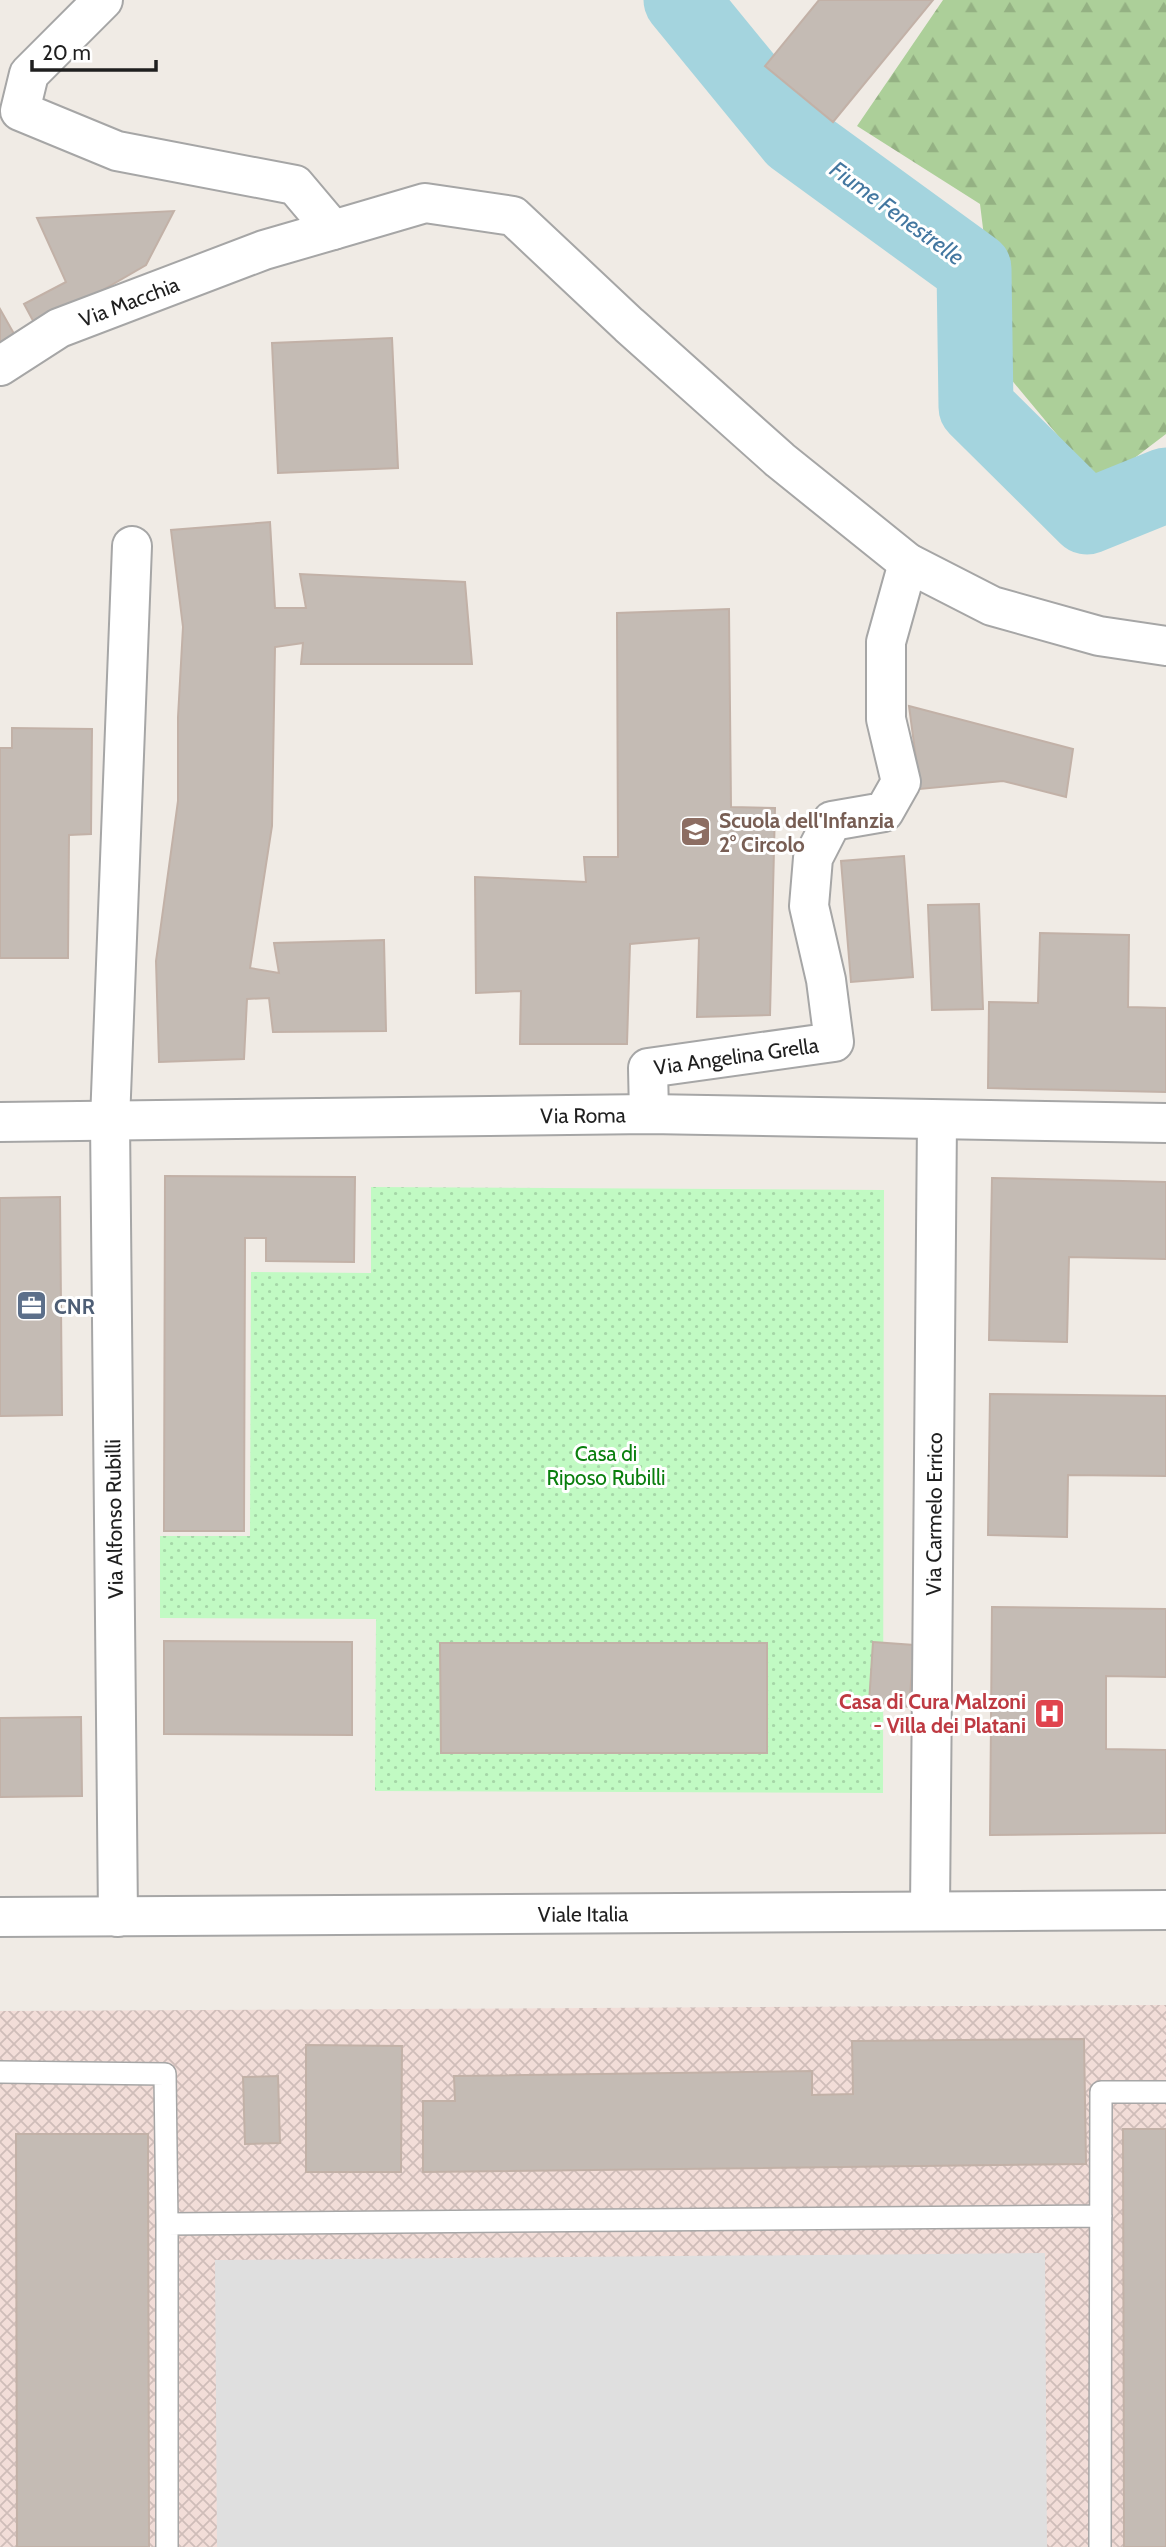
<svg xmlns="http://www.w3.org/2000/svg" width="1166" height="2547" font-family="Cabin,sans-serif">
<defs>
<pattern id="military-cross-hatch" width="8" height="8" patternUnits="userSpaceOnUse" patternTransform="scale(1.75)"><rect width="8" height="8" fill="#f2ddd8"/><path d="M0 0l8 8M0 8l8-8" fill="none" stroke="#cfbdb9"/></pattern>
<pattern id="forest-firs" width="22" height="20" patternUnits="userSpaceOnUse" patternTransform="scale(1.75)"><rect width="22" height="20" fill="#accf99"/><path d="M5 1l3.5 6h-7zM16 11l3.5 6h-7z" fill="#94b183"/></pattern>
<pattern id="park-dots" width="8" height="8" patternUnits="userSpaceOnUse" patternTransform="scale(1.75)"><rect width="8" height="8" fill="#c1fac3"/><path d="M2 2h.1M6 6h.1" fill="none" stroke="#a5d6a7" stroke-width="1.8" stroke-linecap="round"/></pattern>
</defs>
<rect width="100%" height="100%" fill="#f0ebe5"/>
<path fill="url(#military-cross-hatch)" d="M1166,2005V2547H0V2011Z"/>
<path fill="url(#forest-firs)" d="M943,0H1166V434L1099,485L1000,366L980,204L857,126Z"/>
<path fill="url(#park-dots)" d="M371,1187L884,1190L883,1793L375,1791L376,1619L160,1618V1536H250L251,1272L371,1273Z"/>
<path fill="#dfdfdf" d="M1045,2253L1047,2547H217L215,2260Z"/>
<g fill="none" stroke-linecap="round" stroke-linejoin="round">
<path stroke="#a4d4de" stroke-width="75" d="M681,0L794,138L974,269L976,407L1087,517L1166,485"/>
</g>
<path fill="#c4bbb4" stroke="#c2b1a7" stroke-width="2" d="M819,0H933L833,122L765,66Z
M174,211L146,265L37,328L24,304L66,282L37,218Z
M0,309L17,339L0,348Z
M392,338L398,468L278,473L272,343Z
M270,522L275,608H306L300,574L465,582L472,664H301L303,643L275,647L272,826L250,968L279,973L274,943L384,940L386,1031L273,1032L269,998L247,999L244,1059L159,1062L156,961L178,801V717L183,627L171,530Z
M729,609L731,807L775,808L770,1015L697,1017L699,938L630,944L627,1044H520L521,991L476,993L475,877L586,882L584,857H618L617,613Z
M909,706L1073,749L1066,797L1003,781L920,789Z
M12,728L92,729L91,834L69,835L68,958H0V748H12Z
M904,856L913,977L851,982L841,861Z
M979,904L983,1009L932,1010L928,905Z
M1040,933L1129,935L1128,1007L1166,1008V1092L988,1088L989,1002L1038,1003Z
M165,1176L355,1177L354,1262L266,1261V1238H245L244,1531H164Z
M992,1178L1166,1182V1259L1069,1257L1067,1342L989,1340Z
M60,1197L62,1415L0,1416V1198Z
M990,1394L1166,1396V1476L1068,1475L1067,1537L988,1535Z
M992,1607L1166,1609V1677L1106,1676V1749L1166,1750V1833L990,1835Z
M164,1641L352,1642V1735L164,1734Z
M873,1642L914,1645L909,1707L869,1703Z
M440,1643H767V1753H441Z
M81,1717L82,1796L0,1797V1718Z
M1084,2039L1086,2164L423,2172V2101H455L454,2076L812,2071V2095L853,2094L852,2041Z
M306,2045L402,2046L401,2172H306Z
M278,2076L280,2143L245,2144L243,2077Z
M1123,2129H1166V2547H1124Z
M16,2134H148L149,2547H17Z"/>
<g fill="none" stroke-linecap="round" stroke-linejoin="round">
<defs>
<path id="lane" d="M0,2072L165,2074L167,2224
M167,2547V2224L1101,2216
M1100,2547L1101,2092H1166"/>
<g id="street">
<path d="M103,0L29,74L20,111L117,151L295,185L333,230"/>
<path id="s1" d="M0,366L59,328L264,250L333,230L425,203L513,216L629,325L780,460L908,563L992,606L1099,636L1166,646"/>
<path id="s2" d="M649,1114L648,1068L834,1042L826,980L809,906L813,858L832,821L884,812L901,782L886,719V642L908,563"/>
<path id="s3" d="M0,1122L649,1114L1166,1123"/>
<path id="s4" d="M930,1910L937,1120"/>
<path id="s5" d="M0,1917L1166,1910"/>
<path d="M118,1917L110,1121L132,546"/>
</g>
</defs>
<use href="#lane" stroke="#a6a6a6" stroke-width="24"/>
<use href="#street" stroke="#a6a6a6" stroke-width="42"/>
<use href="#lane" stroke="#fff" stroke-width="21"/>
<use href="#street" stroke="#fff" stroke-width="38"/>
</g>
<defs>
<symbol id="school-square" viewBox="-11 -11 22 22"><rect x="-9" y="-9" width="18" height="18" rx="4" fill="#8d6e63" stroke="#fff"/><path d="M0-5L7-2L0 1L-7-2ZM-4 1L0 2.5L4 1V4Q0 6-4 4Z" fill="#fff"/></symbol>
<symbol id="office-square" viewBox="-11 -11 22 22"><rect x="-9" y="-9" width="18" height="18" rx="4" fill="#5c6f8a" stroke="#fff"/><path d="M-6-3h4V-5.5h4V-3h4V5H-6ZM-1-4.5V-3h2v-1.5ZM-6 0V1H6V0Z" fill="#fff"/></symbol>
<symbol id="hospital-square" viewBox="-11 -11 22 22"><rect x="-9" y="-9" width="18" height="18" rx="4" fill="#e0444e" stroke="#fff"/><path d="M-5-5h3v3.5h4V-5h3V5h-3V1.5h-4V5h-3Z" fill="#fff"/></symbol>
</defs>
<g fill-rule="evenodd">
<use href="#school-square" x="678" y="814" width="35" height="35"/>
<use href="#office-square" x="14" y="1288" width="35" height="35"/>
<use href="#hospital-square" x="1032" y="1696" width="35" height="35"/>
</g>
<g text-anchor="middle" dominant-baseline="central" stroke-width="6" stroke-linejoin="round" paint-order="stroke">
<g font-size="21" fill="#1f1f1f" stroke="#fff">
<text stroke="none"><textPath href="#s1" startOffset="145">Via Macchia</textPath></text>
<text stroke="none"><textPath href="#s2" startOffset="135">Via Angelina Grella</textPath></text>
<text stroke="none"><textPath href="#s3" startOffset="583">Via Roma</textPath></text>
<text stroke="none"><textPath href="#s4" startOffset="396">Via Carmelo Errico</textPath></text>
<text transform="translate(114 1519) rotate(-91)">Via Alfonso Rubilli</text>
<text stroke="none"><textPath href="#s5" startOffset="583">Viale Italia</textPath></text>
</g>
<g font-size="21" font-weight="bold" fill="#785e54" stroke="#fff" text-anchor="start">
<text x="719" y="820">Scuola dell'Infanzia<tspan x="719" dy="24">2° Circolo</tspan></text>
</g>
<g font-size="21" font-weight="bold" fill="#4e5e75" stroke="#fff" text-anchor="start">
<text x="54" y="1306">CNR</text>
</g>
<g font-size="21" fill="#0a7f0e" stroke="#fff">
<text x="606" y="1453">Casa di<tspan x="606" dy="24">Riposo Rubilli</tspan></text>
</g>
<g font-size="21" font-weight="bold" fill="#be3a42" stroke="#fff" text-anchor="end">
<text x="1026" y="1701">Casa di Cura Malzoni<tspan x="1026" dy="24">- Villa dei Platani</tspan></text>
</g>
<g font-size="23" font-style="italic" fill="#4377a0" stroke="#fff">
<text transform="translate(897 213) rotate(36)">Fiume Fenestrelle</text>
</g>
</g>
<path d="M32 60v10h124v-10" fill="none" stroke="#1f1f1f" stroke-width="3.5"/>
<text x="42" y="60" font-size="21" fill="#1f1f1f" stroke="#ffffff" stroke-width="5" paint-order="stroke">20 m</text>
</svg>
